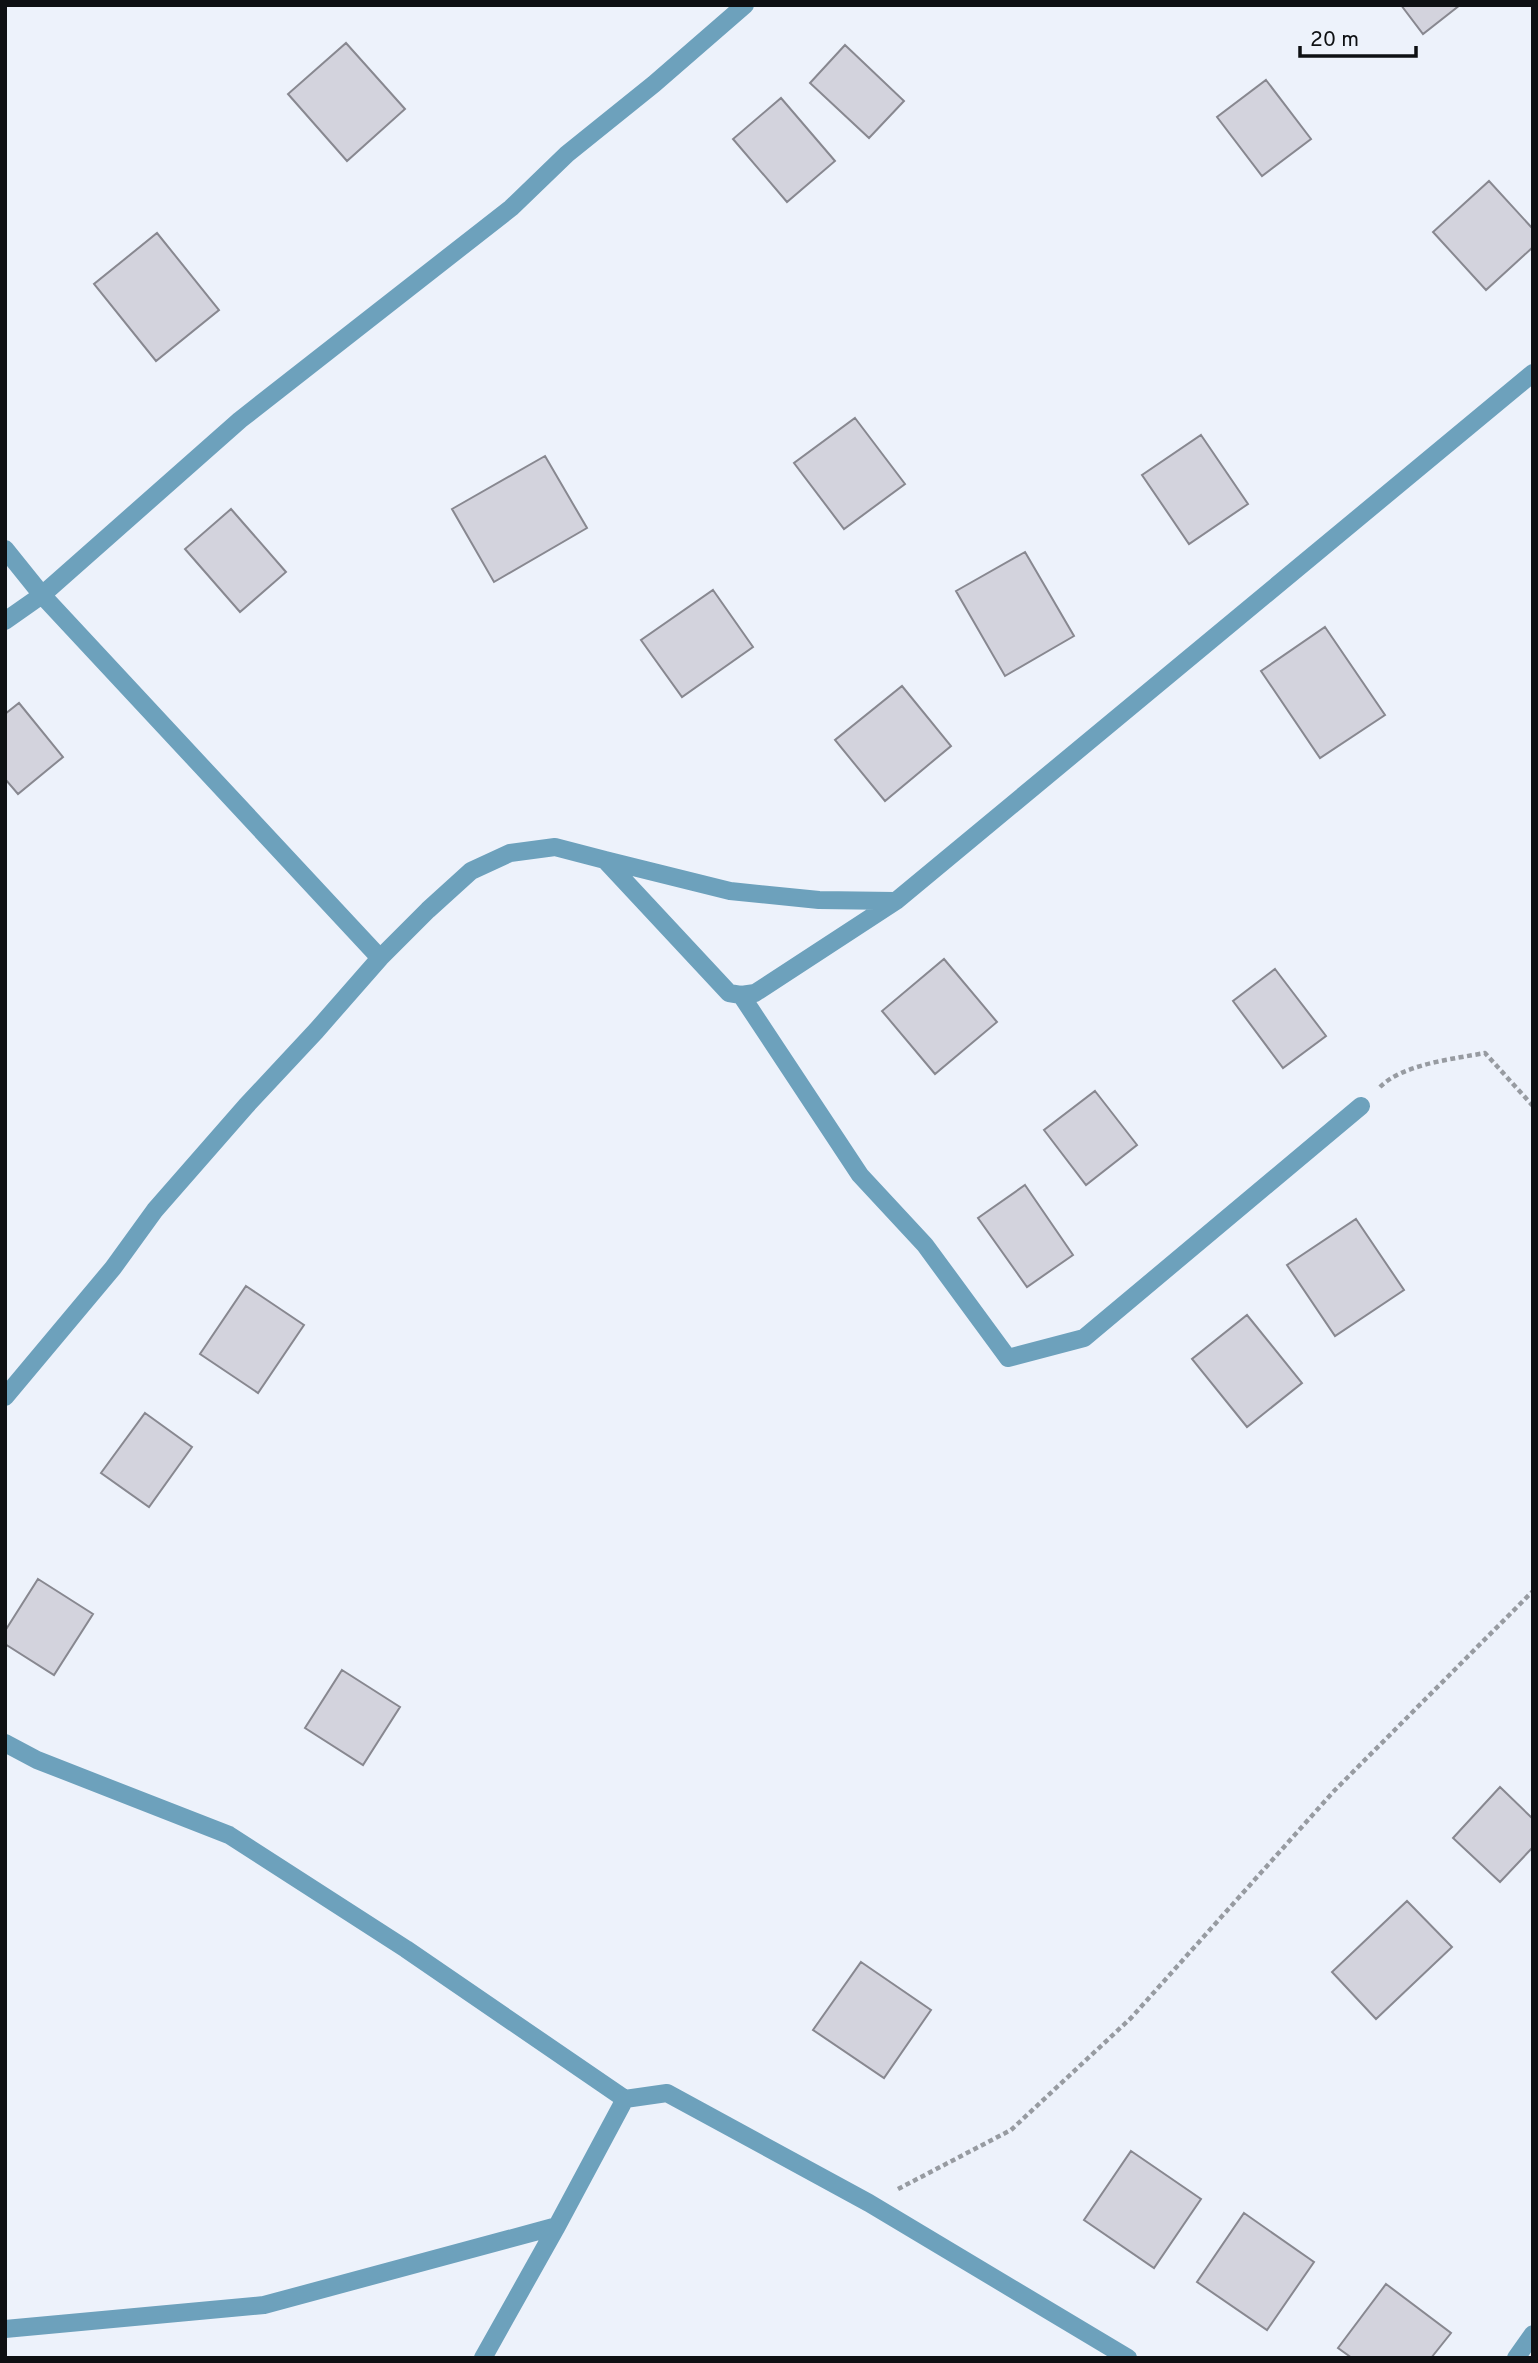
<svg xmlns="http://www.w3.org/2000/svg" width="1538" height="2363" font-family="Overpass,sans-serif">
<rect width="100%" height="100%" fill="#edf2fb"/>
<path fill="#d3d3dd" stroke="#888890" stroke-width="2" d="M1401,5H1460L1423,34Z
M346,43L405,109L347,161L288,94Z
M845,45L904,101L869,138L810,83Z
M1266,80L1311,139L1262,176L1217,117Z
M781,98L835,161L787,202L733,139Z
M1489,181L1533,229V247L1486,290L1433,232Z
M157,233L219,310L156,361L94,284Z
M855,418L905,484L844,529L794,463Z
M1201,435L1248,504L1189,544L1142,475Z
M545,456L587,528L494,582L452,509Z
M231,509L286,572L240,612L185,549Z
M1025,552L1074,636L1005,676L956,591Z
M713,590L753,647L682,697L641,640Z
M1325,627L1385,715L1320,758L1261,671Z
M902,686L951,746L885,801L835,740Z
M19,703L63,757L18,794L5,779V714Z
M944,959L997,1022L935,1074L882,1011Z
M1275,969L1326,1036L1283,1068L1233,1001Z
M1095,1091L1137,1145L1086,1185L1044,1130Z
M1025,1185L1073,1255L1027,1287L978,1218Z
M1356,1219L1404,1290L1335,1336L1287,1265Z
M246,1286L304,1325L258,1393L200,1354Z
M1247,1315L1302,1383L1247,1427L1192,1359Z
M145,1413L192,1447L149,1507L101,1473Z
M38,1579L93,1614L54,1675L5,1644V1631Z
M342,1670L400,1707L363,1765L305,1728Z
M1500,1787L1533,1819V1847L1500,1882L1453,1838Z
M1407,1901L1452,1947L1376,2019L1332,1972Z
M861,1962L931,2010L884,2078L813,2030Z
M1131,2151L1201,2199L1154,2268L1084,2220Z
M1244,2213L1314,2262L1267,2330L1197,2282Z
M1386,2284L1451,2333L1431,2358H1352L1338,2348Z"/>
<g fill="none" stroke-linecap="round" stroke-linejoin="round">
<path stroke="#979ba1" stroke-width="4.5" stroke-dasharray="5 3.5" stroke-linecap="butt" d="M1380,1087C1403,1064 1453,1059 1485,1053L1533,1106
M898,2189L1011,2130L1131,2018L1334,1791L1533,1591"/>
<path stroke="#6da1bc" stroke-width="18" d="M5,549L42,595L380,958L428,910L471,871L510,853L555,847L605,860L729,993L741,995L755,993L896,901L1533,373
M5,621L42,595L240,420L511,208L567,154L654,84L745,5
M605,860L730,891L819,900L895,901
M741,995L860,1175L925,1245L1008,1358L1084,1338L1361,1106
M5,1397L113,1268L155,1210L246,1106L316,1031L380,958
M5,1743L37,1760L229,1835L406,1949L625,2099
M5,2329L264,2305L557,2226
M483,2358L557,2226L625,2099L667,2093L869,2203L1128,2358
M1516,2358L1533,2334"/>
</g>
<rect width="1538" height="2363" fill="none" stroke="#0e1013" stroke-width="14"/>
<path d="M1300 46v10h116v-10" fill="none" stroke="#0e1013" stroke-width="3.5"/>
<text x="1310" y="46" font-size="21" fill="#0e1013" stroke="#edf2fb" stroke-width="5" paint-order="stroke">20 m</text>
</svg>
